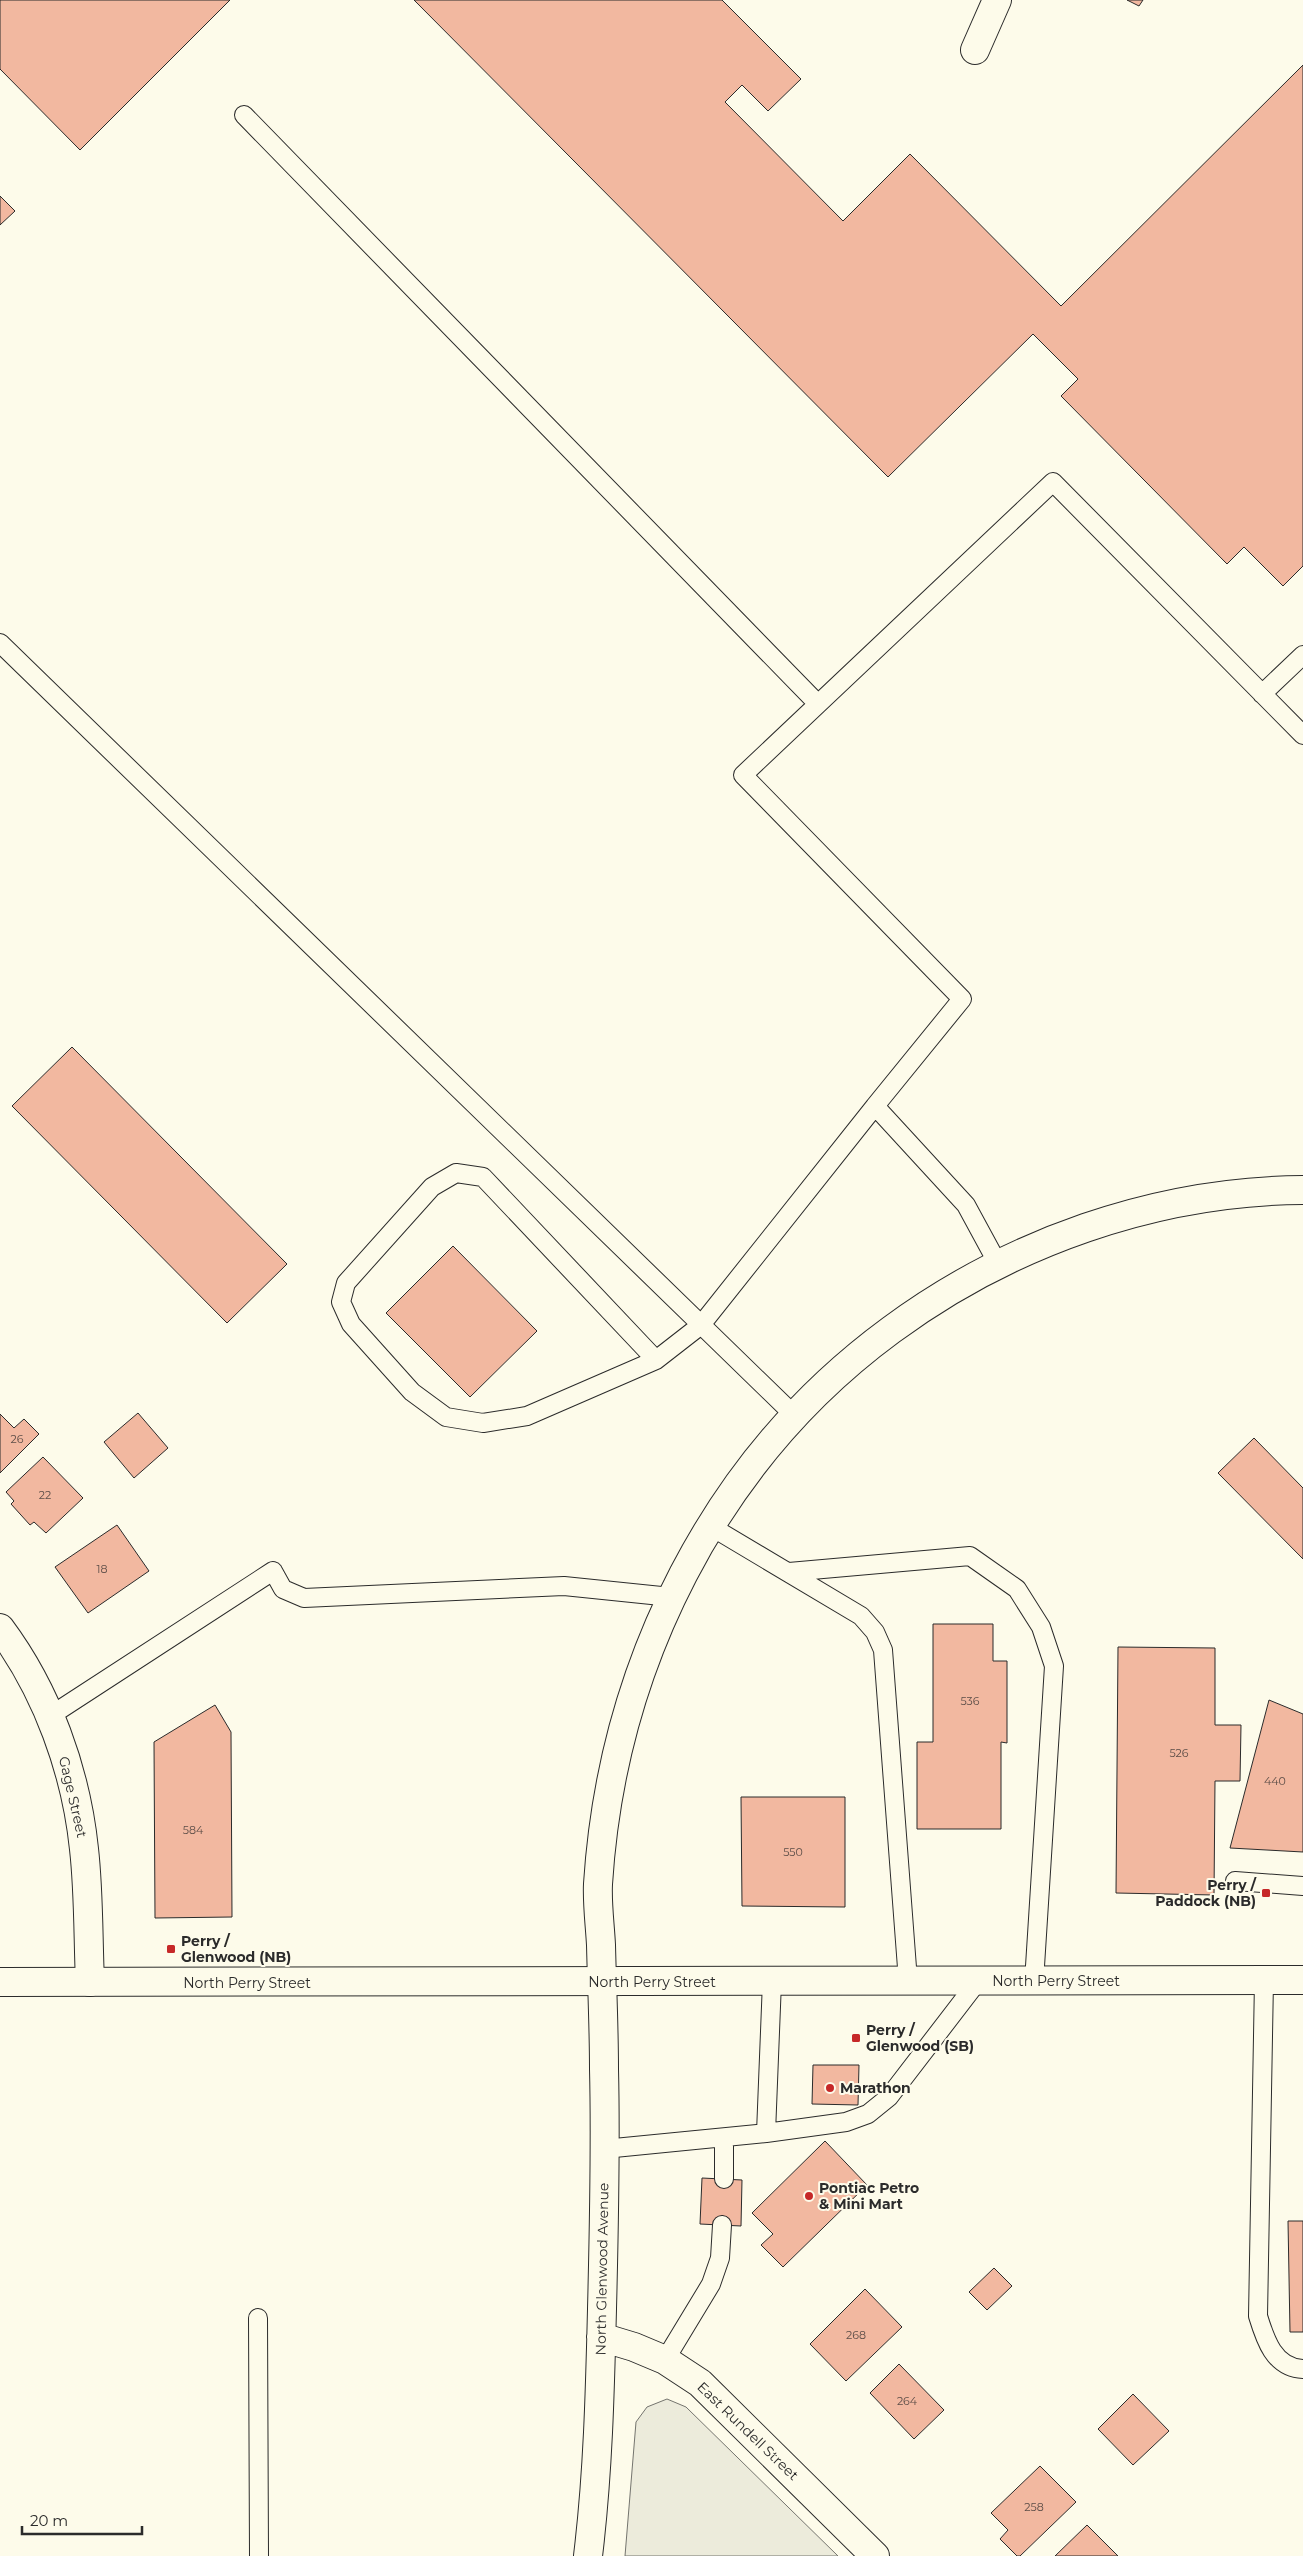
<svg xmlns="http://www.w3.org/2000/svg" width="1303" height="2556" font-family="Montserrat,sans-serif">
<rect width="100%" height="100%" fill="#fdfbea"/>
<path fill="#ecebdb" stroke="#74746e" d="M667,2399L686,2407L838,2556H625L636,2422L647,2407Z"/>
<path fill="#f2b8a0" stroke="#2b2b2b" d="M0,0H230L80,150L0,69Z
M414,0H722L801,79L768,111L742,85L725,102L843,221L910,154L1061,306L1303,65V566L1283,586L1244,547L1227,564L1061,396L1078,379L1033,334L888,477Z
M1127,0H1143L1139,6Z
M0,196L15,211L0,225Z
M72,1047L287,1264L227,1323L12,1106Z
M453,1246L537,1331L470,1397L386,1313Z
M138,1413L168,1448L134,1478L104,1442Z
M0,1414L14,1428L24,1419L39,1434L0,1473Z
M1254,1438L1303,1488V1559L1218,1473Z
M43,1457L83,1498L46,1533L34,1522L30,1525L11,1504L14,1501L6,1492Z
M117,1525L149,1571L88,1613L55,1567Z
M933,1624H993V1661H1007V1743L1001,1742V1829H917V1742H933Z
M1118,1647L1215,1648V1725H1241L1240,1781H1215L1214,1895L1116,1893Z
M1269,1700L1303,1714V1852L1230,1848Z
M215,1705L231,1732L232,1917L155,1918L154,1742Z
M741,1797H845V1907L742,1906Z
M813,2065H859L858,2105L812,2104Z
M825,2141L867,2185L783,2267L761,2245L773,2234L752,2213Z
M702,2178L742,2180L741,2226L700,2224Z
M1288,2221H1303V2332H1290Z
M994,2268L1012,2286L987,2310L969,2292Z
M865,2289L902,2327L846,2381L810,2344Z
M899,2364L944,2410L914,2439L870,2393Z
M1133,2394L1169,2431L1133,2465L1098,2429Z
M1040,2466L1076,2502L1020,2556H1017L1000,2539L1008,2530L991,2513Z
M1087,2525L1118,2556H1055Z"/>
<g fill="none" stroke-linecap="round" stroke-linejoin="round">
<defs>
<path id="lane" d="M244,115L818,704
M0,643L794,1415
M1262,694L1303,655
M998,1264L966,1205L875,1106L962,999L743,775L1053,482L1303,735
M656,1360L483,1177L456,1173L432,1187L346,1283L341,1302L351,1324L412,1392L446,1417L483,1423L527,1416L656,1360L701,1325L875,1106
M710,1526L861,1616L875,1632L883,1650L908,1981
M789,1572L970,1556L1017,1589L1041,1627L1054,1666L1034,1982
M50,1716L273,1571L283,1589L304,1598L564,1586L671,1597
M1235,1881L1303,1886
M1264,1980L1258,2316C1265,2339 1274,2368 1303,2369
M766,2133L772,1981
M724,2138V2179
M604,2149L766,2133L846,2122L868,2114L889,2097L978,1981
M258,2318L259,2556
M665,2360L711,2284L720,2258L722,2225"/>
<path id="street" d="M975,50L997,0
M0,1628C47,1691 76,1771 84,1849C89,1893 88,1938 90,1982
M601,2337L634,2347L665,2360L700,2383L875,2556
M588,2556C598,2474 600,2391 602,2309C604,2229 606,2149 604,2069C604,2028 602,1987 601,1945C600,1925 597,1904 598,1884C612,1666 714,1460 891,1330C1009,1243 1155,1191 1303,1190"/>
<path id="primary" d="M0,1982L1303,1980"/>
</defs>
<use href="#lane" stroke="#2b2b2b" stroke-width="20"/>
<use href="#street" stroke="#2b2b2b" stroke-width="30"/>
<use href="#primary" stroke="#2b2b2b" stroke-width="30"/>
<use href="#lane" stroke="#fdfbea" stroke-width="18"/>
<use href="#street" stroke="#fdfbea" stroke-width="28"/>
<use href="#primary" stroke="#fdfbea" stroke-width="28"/>
</g>
<g fill="#c62828" stroke="#fdfbea" stroke-width="2">
<rect x="1261" y="1888" width="10" height="10" rx="2.5"/>
<rect x="166" y="1944" width="10" height="10" rx="2.5"/>
<rect x="851" y="2033" width="10" height="10" rx="2.5"/>
<circle cx="830" cy="2088" r="5"/>
<circle cx="809" cy="2196" r="5"/>
</g>
<g text-anchor="middle" dominant-baseline="central" stroke-width="4" stroke-linejoin="round" paint-order="stroke">
<g font-size="11" fill="#5d4e48">
<text x="17" y="1439">26</text>
<text x="45" y="1495">22</text>
<text x="102" y="1569">18</text>
<text x="970" y="1701">536</text>
<text x="1179" y="1753">526</text>
<text x="1275" y="1781">440</text>
<text x="193" y="1830">584</text>
<text x="793" y="1852">550</text>
<text x="856" y="2335">268</text>
<text x="907" y="2401">264</text>
<text x="1034" y="2507">258</text>
</g>
<g font-size="14" fill="#2b2b2b" stroke="#fdfbea">
<text transform="translate(73 1797) rotate(77)">Gage Street</text>
<text x="1056" y="1981">North Perry Street</text>
<text x="652" y="1982">North Perry Street</text>
<text x="247" y="1983">North Perry Street</text>
<text transform="translate(602 2269) rotate(-89)">North Glenwood Avenue</text>
<text transform="translate(748 2431) rotate(44)">East Rundell Street</text>
</g>
<g font-size="14" font-weight="bold" fill="#2b2b2b" stroke="#fdfbea" text-anchor="start">
<text x="1256" y="1885" text-anchor="end">Perry /<tspan x="1256" dy="16">Paddock (NB)</tspan></text>
<text x="181" y="1941">Perry /<tspan x="181" dy="16">Glenwood (NB)</tspan></text>
<text x="866" y="2030">Perry /<tspan x="866" dy="16">Glenwood (SB)</tspan></text>
<text x="840" y="2088">Marathon</text>
<text x="819" y="2188">Pontiac Petro<tspan x="819" dy="16">&amp; Mini Mart</tspan></text>
</g>
</g>
<path d="M22 2526v8h120v-8" fill="none" stroke="#2b2b2b" stroke-width="2.5"/>
<text x="30" y="2526" font-size="15" fill="#2b2b2b" stroke="#fdfbea" stroke-width="4" paint-order="stroke">20 m</text>
</svg>
